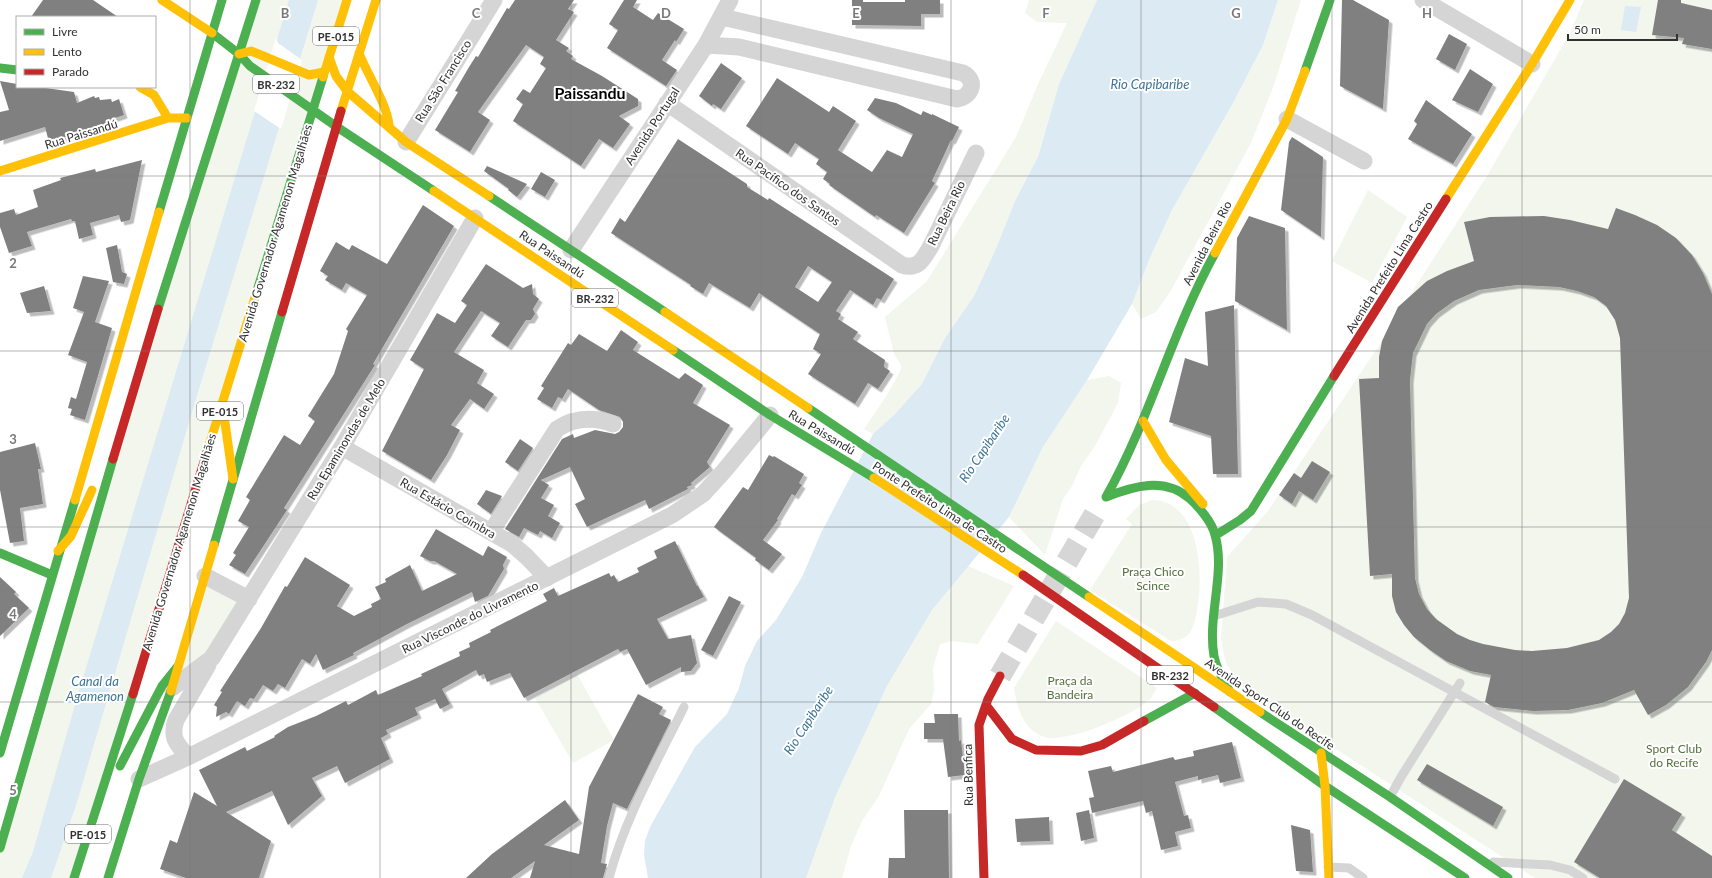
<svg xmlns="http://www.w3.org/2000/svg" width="1712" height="878" font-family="Lato,sans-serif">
<defs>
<filter id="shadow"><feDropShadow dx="3.5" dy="3.5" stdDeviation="0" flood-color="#0004"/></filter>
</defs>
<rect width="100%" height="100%" fill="#fff"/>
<path fill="#f2f6ed" d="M256,0H347L74,878H0V848Z
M1029,0H1097L1059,84L1038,157L1015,201L995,251L974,296L945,338L922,384L894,415L873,434L864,429L885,398L901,370V365L894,354L885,317L927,281L1016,137L1039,82L1067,23L1037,22L1025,13Z
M1278,0H1301L1274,85L1251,143L1170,292L1156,312L1141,319L1132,304L1149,260L1172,210L1233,103L1263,45Z
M1584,0H1712V878H1535L1274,709L1247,690L1233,676L1225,660L1221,639L1227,557L1268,511L1382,341L1398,307L1410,295L1487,176L1570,33Z
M1368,190L1407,217L1372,283L1332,261Z
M1109,376L1121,383L1118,403L1095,446L1081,466L1072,486L1063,499L1045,555L1009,517L1043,447L1087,380Z
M1152,500C1200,500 1204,575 1197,609C1196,617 1194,628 1188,635C1183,639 1177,641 1171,641L1090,590L1132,524L1126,519L1139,505Z
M968,566L1014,586L978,644L951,641L940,644L933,668L934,691L931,704L909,729L879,796L862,821L851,846L842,878H806L836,795L887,686L932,610Z
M205,576L249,599L212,658L172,688Z
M1056,621L1157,688C1155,691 1153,695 1151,698C1135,715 1062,746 1041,736C1022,727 1017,707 1014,688Z
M577,674L614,740L573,763L535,698Z"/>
<path fill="#dbeaf3" d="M289,0H318L195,402L77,802L51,878H22L33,852L79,691Z
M1097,0H1278L1263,45L1233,103L1172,210L1149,260L1132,304L1087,380L1043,447L1009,517L932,610L887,686L836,795L806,878H648L644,855L645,841L650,827L695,747L727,714L739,688L745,666L757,641L776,620L802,577L821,533L873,434L894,415L922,384L945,338L974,296L995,251L1015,201L1038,157L1059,84Z
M1625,6L1641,7L1636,32L1621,30Z"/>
<path fill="#fff" d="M276,37L278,43L302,60L281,129L254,111Z"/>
<path fill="#808080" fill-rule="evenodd" filter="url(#shadow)" d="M43,0H93L118,17H31Z
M515,0H574L568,9L574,12L556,40L569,48L566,51L573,56L571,59L602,76L638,99V106L619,116L630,124L613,148L599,139L581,166L513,121L523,104L516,99L523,89L530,93L546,68L540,64L544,57L526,45L478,112L490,120L470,152L435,130L458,92L455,91L469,67L476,56L478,57L507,8L509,9Z
M624,0H637L633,7L653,20L658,13L684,29L676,42L675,40L662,60L677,70L666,86L607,48L618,30L609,24Z
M852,0H863V2H905V0H940V14H921V26L852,25Z
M1342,0H1353L1389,20L1383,109L1340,86Z
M1658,0H1681V3L1712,10V49L1682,44L1684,38L1652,35Z
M1449,34L1467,44L1455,70L1436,59Z
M721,63L742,78L721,109L713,104L712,106L699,96Z
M1470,69L1493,84L1478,112L1452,100Z
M777,78L829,112L833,106L856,121L838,150L872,172L887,150L902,157L913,134L879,118L867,110L875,98L896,103L921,115L923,111L932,115V114L959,127L952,141L951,140L932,181L935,183L904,233L876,215L875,217L829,185L830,184L823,179L827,172L816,164L819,159L795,143L788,154L746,126Z
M0,81L17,84V87H39L74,92L77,103L94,96L95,98L99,97L100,100L111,99L112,102L119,99L124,115L109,120L110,122L73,133L72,135L49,142L45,127L0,141V112L9,110Z
M1426,100L1472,134L1453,164L1408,139L1417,124L1414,121Z
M1292,137L1323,157L1321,237L1281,210L1289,142Z
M678,139L747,184V187L768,200L769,198L894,279L881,300L877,298L873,305L850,290L836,311L841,314L838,319L858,332L853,339L885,360L884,367L890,371L878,389L868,383L855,404L808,374L821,354L813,349L820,334L759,293L750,308L709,283L703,294L690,286L691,285L611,233L620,218L625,222ZM808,266L832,282L818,302L795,287Z
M142,160L130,220L121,222L119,215L90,223L93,235L79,239L75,221H72L71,219L27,232L32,246L9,253L0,227V213L14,209L16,215L38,207L33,190L61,180L60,178L95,169L96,172Z
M487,166L527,184L517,197L508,190L509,189L484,171Z
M541,172L555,180L545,197L531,189Z
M423,205L454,226L373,364L375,365L284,508L287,510L245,574L229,565L236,555L233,553L249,527L238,521L250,500L246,497L284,435L300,445L315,421L308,416L334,374L348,331L346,329L367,295L346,283L342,290L325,280L328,276L320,271L336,242L349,250L352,245L387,264Z
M1616,208L1635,215L1657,225L1676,238L1692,255L1703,273L1712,294V650L1706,662L1688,687L1666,705L1648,715L1634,690L1602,703L1568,710L1533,711L1494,707L1485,702L1491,675L1470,671L1446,661L1430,650L1414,637L1404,625L1396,612L1392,596V574L1370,576L1359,379L1379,378V357L1382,341L1398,307L1427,281L1447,271L1474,261L1464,222L1490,217L1544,216L1570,220L1608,229ZM1517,285L1559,287L1577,291L1594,297L1606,306L1615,320L1620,338L1629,598L1625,613L1619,624L1611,632L1599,640L1567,648L1532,651L1515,650L1483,644L1470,640L1457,634L1436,619L1427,609L1419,594L1415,578L1410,380L1413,353L1427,324L1436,314L1454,301L1479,290Z
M1249,216L1285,228L1287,330L1235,301L1237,238Z
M117,245L122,272L127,274L124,284L113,282L106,248Z
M486,264L523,288L532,284L533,294L539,299L533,309L535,314L531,320H526L508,347L491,336L500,323L481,311L454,352L484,370L477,383L494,394L484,409L470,399L451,425L460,430L447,455L431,480L382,451L424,369L410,360L437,313L455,323L467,305L461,301Z
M83,276L109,281L95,322L112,328L85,420L70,415L72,409L68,408L71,397L76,399L87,362L68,355L84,312L73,308Z
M44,286L51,311L27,313L20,293Z
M1234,305L1238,474H1213L1211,436L1169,422L1185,358L1208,366L1205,312Z
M621,330L638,342L633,350L679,379L685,373L703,385L693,403L730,425L707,462L710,467L691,483L692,485L687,487L688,489L649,509L645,500L587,527L575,504L585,499L570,467L541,480L549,485L541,498L554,505L548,516L560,523L552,538L540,531L538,535L524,528L519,537L505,529L562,439L573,434L574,438L595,430L615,434L619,432L623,427V422L620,417L599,410L568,389L562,399L558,397L552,408L537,399L544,388L541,386L568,343L571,345L579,334L607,351Z
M520,439L533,448L518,471L505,462Z
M35,443L41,469H38L43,504L20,508L24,541L10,543L0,490V452Z
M769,455L773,457L774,456L804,474L799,483L802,485L795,496L792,494L777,519L778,520L763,540L782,554L769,570L755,560L756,558L714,527L743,487L748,490Z
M1312,461L1330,472L1313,500L1299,491L1292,504L1279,495L1294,473L1301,478Z
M486,490L502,496L491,514L477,504Z
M436,529L483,556L488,546L507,557L503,565L504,569L488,596L475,602L472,592L407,624L353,653L354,655L323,670L316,654L310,664L302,659L285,688L278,684L273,691L263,685L254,699L250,698L245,706L237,701L229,714L226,712L216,717L217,707L214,705L222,692L220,691L261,628L285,586L287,587L305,557L350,585L337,606L354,616L372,607L371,604L381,599L375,587L386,582L385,579L410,565L422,591L457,574L434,561H430L420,556Z
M675,541L697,586H698L704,597L657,619L668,639L691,635L697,663L691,671L681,672V667L646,685L627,649L620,652L618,649L524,698L510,673L487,682L484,674L479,676L476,670L442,689L450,704L440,709L435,699L415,708L418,715L386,730L388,734L381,738L390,759L345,783L337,766L312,778L322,796L288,825L272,791L226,812L271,841L259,878H186L160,869L170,840L177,843L194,792L217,806L199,770L245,747L247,751L275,737L274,736L288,727L316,716L346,701L348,705L376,690L378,695L422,676L421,674L460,656L459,652L470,647L469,643L491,632L490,630L547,601L543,594L554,588L558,596L609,573L611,577L614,575L618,582L639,572L637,568L657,558L654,551Z
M0,577L16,592L14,594L29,608L0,636Z
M729,596L741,602L713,656L701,650Z
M638,694L663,707L659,714L671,720L627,809L613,803L607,826L601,863L607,864L603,878H530L535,861L511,878H466L492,854L565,800L579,820L544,845L579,854L589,787Z
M934,714H958L959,741L961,740L965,775L948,777L943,739H924V723H935Z
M1232,742L1241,778L1220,783L1218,775L1198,780V776L1175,782L1184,816L1188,815L1191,828L1175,832L1178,846L1161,850L1152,811L1146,813L1143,801L1092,813L1089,798L1094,797L1088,771L1111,766L1113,772L1173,757L1175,760L1194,756L1193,751Z
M1427,764L1503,807L1493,826L1417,780Z
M1624,779L1682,814L1672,830L1712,856V878H1600L1574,862Z
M904,810H948L949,878H888L889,858H905Z
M1089,810L1094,838L1081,841L1076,813Z
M1049,817L1050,841L1017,842L1015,819Z
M1291,825L1310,830L1313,872L1296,871Z"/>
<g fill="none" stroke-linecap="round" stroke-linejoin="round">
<path stroke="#d6d6d6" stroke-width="22" stroke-dasharray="22 11" stroke-linecap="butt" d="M1000,676L1099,507"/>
<path stroke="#d5d5d5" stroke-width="9" d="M1214,616L1258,602L1286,604L1312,615L1371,647L1615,779
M1390,797L1401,777L1460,683
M1493,862L1550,865L1570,870L1583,878
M1328,867L1349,868L1363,878
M609,878C625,818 657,762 684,707"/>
<path stroke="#d5d5d5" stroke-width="17" d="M1423,0L1532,64
M706,45L739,47L957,99C971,97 978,81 963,73L722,17
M667,103L902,265C919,270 923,259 931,246L976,153
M1287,119L1364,161
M406,142L494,0
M571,250L706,45L730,0
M342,447L512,544L527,557L547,578
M491,532L557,429C575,417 594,417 613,424
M205,576L249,599
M172,688L212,658L342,447L475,218
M188,757C177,744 170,738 176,720L208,665
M139,779L188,757L672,515L703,494L724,471L770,415"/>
<path stroke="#4caf50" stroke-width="9" d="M212,33L239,54L250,66L337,127L434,191
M0,68L17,70
M1305,71L1330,0
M489,196L665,312
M159,212L222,0
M257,291L323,77
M158,309L256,0
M673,350L770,415L874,478
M808,408L1089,597
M1106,497C1150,419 1172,331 1215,253
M1106,497C1134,486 1164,477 1189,498C1199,507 1212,522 1215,535C1226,572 1207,617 1214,656C1216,669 1224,681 1230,692
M1216,535L1240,520L1251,511L1334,376
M214,545L282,312
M0,553L52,575
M1214,707L1325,786L1465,878
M1260,712L1390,797L1508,878
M1144,721L1195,693
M0,753L75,500
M120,766L162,686L178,666
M0,848L113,459
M74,878L133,694
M108,878L139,779L171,691"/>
<path stroke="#ffc107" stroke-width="9" d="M162,0L212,33
M359,53C367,74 387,104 389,125
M239,54L251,51L309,75L324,72
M329,57L336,76L347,91L406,142L489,196
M323,77L347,0
M140,87L154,95L168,118
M341,111L376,0
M0,171L168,118H187
M434,191L673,350
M1446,199L1532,64L1570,0
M1215,253L1287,119L1305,71
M665,312L808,408
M223,409L233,479
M1143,421L1166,460L1203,504
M207,452L257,291
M874,478L1023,575
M75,500L159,212
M58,551L71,536L92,490
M1089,597L1260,712
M171,691L214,545
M1321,753L1325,786L1329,878"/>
<path stroke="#c62828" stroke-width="9" d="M282,312L341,111
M1334,376L1446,199
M113,459L158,309
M1023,575L1214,707
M133,694L207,452
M986,705L1012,739L1036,750L1081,751L1102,745L1144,721
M984,878L979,725L988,699L1000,676"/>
</g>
<path fill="none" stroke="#797979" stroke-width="1" stroke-opacity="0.55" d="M190,0V878M380,0V878M571,0V878M761,0V878M951,0V878M1141,0V878M1332,0V878M1522,0V878M0,176H1712M0,351H1712M0,527H1712M0,702H1712"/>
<g text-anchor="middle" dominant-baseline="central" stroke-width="4" stroke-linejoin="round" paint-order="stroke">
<g fill="#fff" stroke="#6f6f6f" stroke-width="1">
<rect x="313" y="27" width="46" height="18" rx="3"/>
<rect x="253" y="75" width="46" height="18" rx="3"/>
<rect x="572" y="289" width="46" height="18" rx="3"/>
<rect x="197" y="402" width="46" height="18" rx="3"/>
<rect x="1147" y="666" width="46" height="18" rx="3"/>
<rect x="65" y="825" width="46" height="18" rx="3"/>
</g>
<g font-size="11" font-weight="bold" fill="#313131">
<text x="336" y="36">PE-015</text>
<text x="276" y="84">BR-232</text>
<text x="595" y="298">BR-232</text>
<text x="220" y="411">PE-015</text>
<text x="1170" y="675">BR-232</text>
<text x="88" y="834">PE-015</text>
</g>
<g font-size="12" fill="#313131" stroke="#fff">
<text transform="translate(443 81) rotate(-58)">Rua São Francisco</text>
<text transform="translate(652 126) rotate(-57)">Avenida Portugal</text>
<text transform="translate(81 134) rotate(-17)">Rua Paissandú</text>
<text transform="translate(788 187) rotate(35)">Rua Pacífico dos Santos</text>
<text transform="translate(946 213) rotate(-64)">Rua Beira Rio</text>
<text transform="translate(275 233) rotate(-73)">Avenida Governador Agamenon Magalhães</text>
<text transform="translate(1207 243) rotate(-63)">Avenida Beira Rio</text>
<text transform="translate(552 254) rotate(34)">Rua Paissandú</text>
<text transform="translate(1389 267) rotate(-58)">Avenida Prefeito Lima Castro</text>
<text transform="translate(822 432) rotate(31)">Rua Paissandú</text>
<text transform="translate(346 439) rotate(-59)">Rua Epaminondas de Melo</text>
<text transform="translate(940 507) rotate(33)">Ponte Prefeito Lima de Castro</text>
<text transform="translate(448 508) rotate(30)">Rua Estácio Coimbra</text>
<text transform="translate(179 542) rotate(-73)">Avenida Governador Agamenon Magalhães</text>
<text transform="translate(470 617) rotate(-26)">Rua Visconde do Livramento</text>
<text transform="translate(1270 704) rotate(34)">Avenida Sport Club do Recife</text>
<text transform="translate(968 775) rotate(-91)">Rua Benfica</text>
</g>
<g font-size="12" fill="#546f3c" stroke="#fff">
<text x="1153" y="571">Praça Chico<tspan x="1153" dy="14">Scince</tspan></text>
<text x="1070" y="680">Praça da<tspan x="1070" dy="14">Bandeira</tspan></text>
<text x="1674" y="748">Sport Club<tspan x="1674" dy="14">do Recife</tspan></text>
</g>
<g font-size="13" font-style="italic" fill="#3b7497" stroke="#fff">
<text x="1150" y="84">Rio Capibaribe</text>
<text transform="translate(984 448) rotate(-56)">Rio Capibaribe</text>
<text x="95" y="681">Canal da<tspan x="95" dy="15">Agamenon</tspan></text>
<text transform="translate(808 720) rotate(-57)">Rio Capibaribe</text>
</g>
<g font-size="16" font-weight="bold" fill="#000" stroke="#fff">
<text x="590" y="92">Paissandu</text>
</g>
</g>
<g font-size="13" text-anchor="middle" font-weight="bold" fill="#797979" stroke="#fff" stroke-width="4" stroke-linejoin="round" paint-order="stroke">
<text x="285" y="18">B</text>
<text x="476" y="18">C</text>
<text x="666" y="18">D</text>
<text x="856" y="18">E</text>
<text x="1046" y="18">F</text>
<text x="1236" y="18">G</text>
<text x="1427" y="18">H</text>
<text x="13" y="268">2</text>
<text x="13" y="444">3</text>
<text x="13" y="619">4</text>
<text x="13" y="795">5</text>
</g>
<rect x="16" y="16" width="140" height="72" fill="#ffffff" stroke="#adadad"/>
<rect x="24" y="29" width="20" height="6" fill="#4caf50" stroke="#adadad"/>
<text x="52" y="36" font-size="12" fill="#313131">Livre</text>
<rect x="24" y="49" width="20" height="6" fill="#ffc107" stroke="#adadad"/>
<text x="52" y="56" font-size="12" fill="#313131">Lento</text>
<rect x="24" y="69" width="20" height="6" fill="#c62828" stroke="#adadad"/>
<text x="52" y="76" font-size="12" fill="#313131">Parado</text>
<path d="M1568 34v6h109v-6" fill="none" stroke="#313131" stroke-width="2"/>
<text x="1574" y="34" font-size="12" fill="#313131" stroke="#ffffff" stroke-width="3" paint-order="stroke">50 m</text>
</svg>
